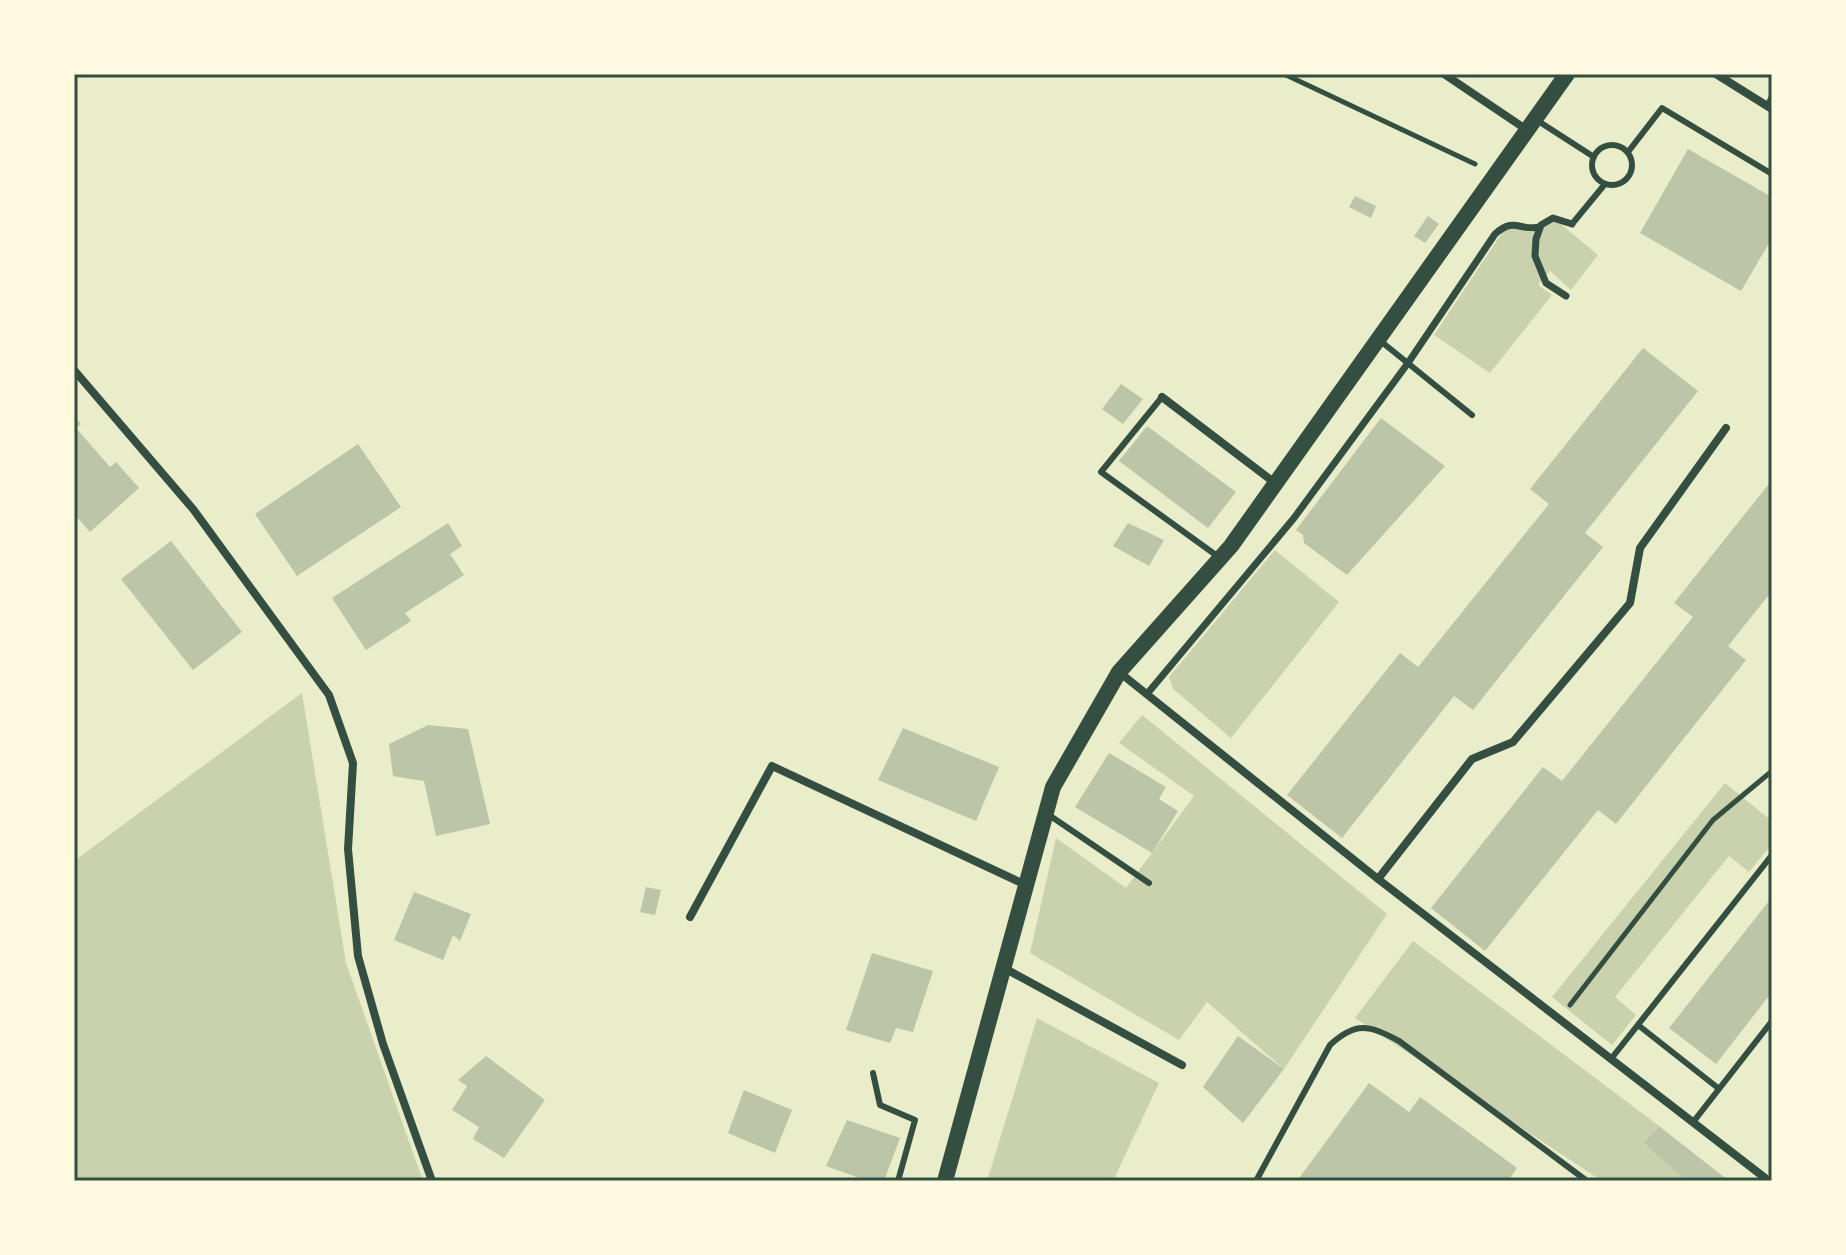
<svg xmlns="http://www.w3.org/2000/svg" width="1846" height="1255" font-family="'Archivo Narrow',sans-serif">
<rect width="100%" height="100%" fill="#e9edc9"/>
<path fill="#cad2ad" d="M1556,220L1598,255L1571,290L1550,271L1538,285L1552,295L1490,373L1434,335L1506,227L1536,233Z
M1275,550L1339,602L1231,738L1173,689L1169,677Z
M302,693L346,963L423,1181H74V861Z
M1142,715L1387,914L1284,1069L1207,1002L1179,1040L1030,953L1056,838L1126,888L1194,796L1119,743Z
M1725,783L1772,821V844L1749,872L1729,856L1615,997L1636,1015L1612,1045L1552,997Z
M1413,941L1659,1126L1687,1181H1602L1355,1018Z
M1037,1018L1159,1083L1113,1181H987Z"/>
<path fill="#bcc5a7" d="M1688,149L1772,197V238L1741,291L1640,233Z
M1355,196L1376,206L1371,218L1349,207Z
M1428,216L1439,224L1425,243L1414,236Z
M1643,348L1698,391L1585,533L1603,547L1473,710L1454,696L1342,838L1287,795L1400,653L1418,667L1549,504L1530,489Z
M1121,384L1143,399L1123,424L1102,409Z
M74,416L81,424L76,428L110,467L116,462L139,488L90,532L74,514Z
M1381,418L1445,466L1347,575L1304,543L1303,535L1296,530Z
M1147,426L1236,492L1208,528L1119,461Z
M358,444L401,507L297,576L255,514Z
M1772,480V591L1728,646L1746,660L1616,824L1598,810L1485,951L1431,908L1543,767L1562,781L1693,617L1674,603Z
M448,523L462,546L450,554L464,575L405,613L411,621L366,650L332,598Z
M1128,523L1164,540L1149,566L1113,546Z
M171,541L242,632L193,670L121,579Z
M428,725L468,729L490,824L436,836L424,781L393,776L389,744Z
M903,728L999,767L976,821L878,780Z
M1109,753L1166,787L1159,799L1178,811L1152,853L1075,807Z
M646,887L661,890L655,915L640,912Z
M414,892L471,914L460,941L453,935L443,960L394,940Z
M1772,897V992L1716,1064L1669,1028Z
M872,953L933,971L913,1032L896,1028L890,1043L846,1030Z
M1238,1036L1284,1069L1243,1123L1203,1087Z
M486,1056L545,1100L504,1158L473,1139L479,1127L452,1110L467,1086L458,1080Z
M1369,1083L1409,1112L1420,1097L1517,1168L1508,1181H1297Z
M744,1090L792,1110L775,1153L728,1133Z
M847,1120L900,1138L884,1181H868L826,1166Z
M1659,1126L1729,1181H1687L1644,1143Z"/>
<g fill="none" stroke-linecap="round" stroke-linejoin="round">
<path stroke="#344e41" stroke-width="5" d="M1284,74L1475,164
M1570,1005L1713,820L1772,771"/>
<path stroke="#344e41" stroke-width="6" d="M1767,106L1772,97
M1535,119L1594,157
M1592 165a20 20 0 1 1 40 0a20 20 0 1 1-40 0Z
M1628,152L1662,108L1772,174
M1572,224L1605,184
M1378,339L1472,415
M1162,397L1101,472L1220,558
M1046,813L1149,883
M1638,1025L1718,1088
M1611,1059L1772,855
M873,1073L880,1105L915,1120L898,1181
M1694,1121L1772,1021
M1256,1181L1330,1045C1356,1021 1369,1025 1399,1041L1587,1181"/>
<path stroke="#344e41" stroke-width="7" d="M1566,296L1546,283L1535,256L1536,239L1541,225L1553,218L1572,224
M1147,694L1294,518L1408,363L1495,234C1515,216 1520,232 1540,227"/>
<path stroke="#344e41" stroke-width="8" d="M1444,74L1527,130
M1716,74L1772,109
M74,370L193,509L329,695L353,763L348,849L358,956L383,1044L432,1181
M1162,397L1275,483
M1119,672L1378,879L1769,1181
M1378,879L1472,759L1513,742L1630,603L1640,548L1726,428
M690,917L772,766L1026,885
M1004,968L1182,1065"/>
<path stroke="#344e41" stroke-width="16" d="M945,1181L1053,787L1119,672L1231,546L1567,74"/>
</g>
<rect width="1846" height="1255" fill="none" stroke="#fefae0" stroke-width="152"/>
<rect x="76" y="76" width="1694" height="1103" fill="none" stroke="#344e41" stroke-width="3"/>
</svg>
